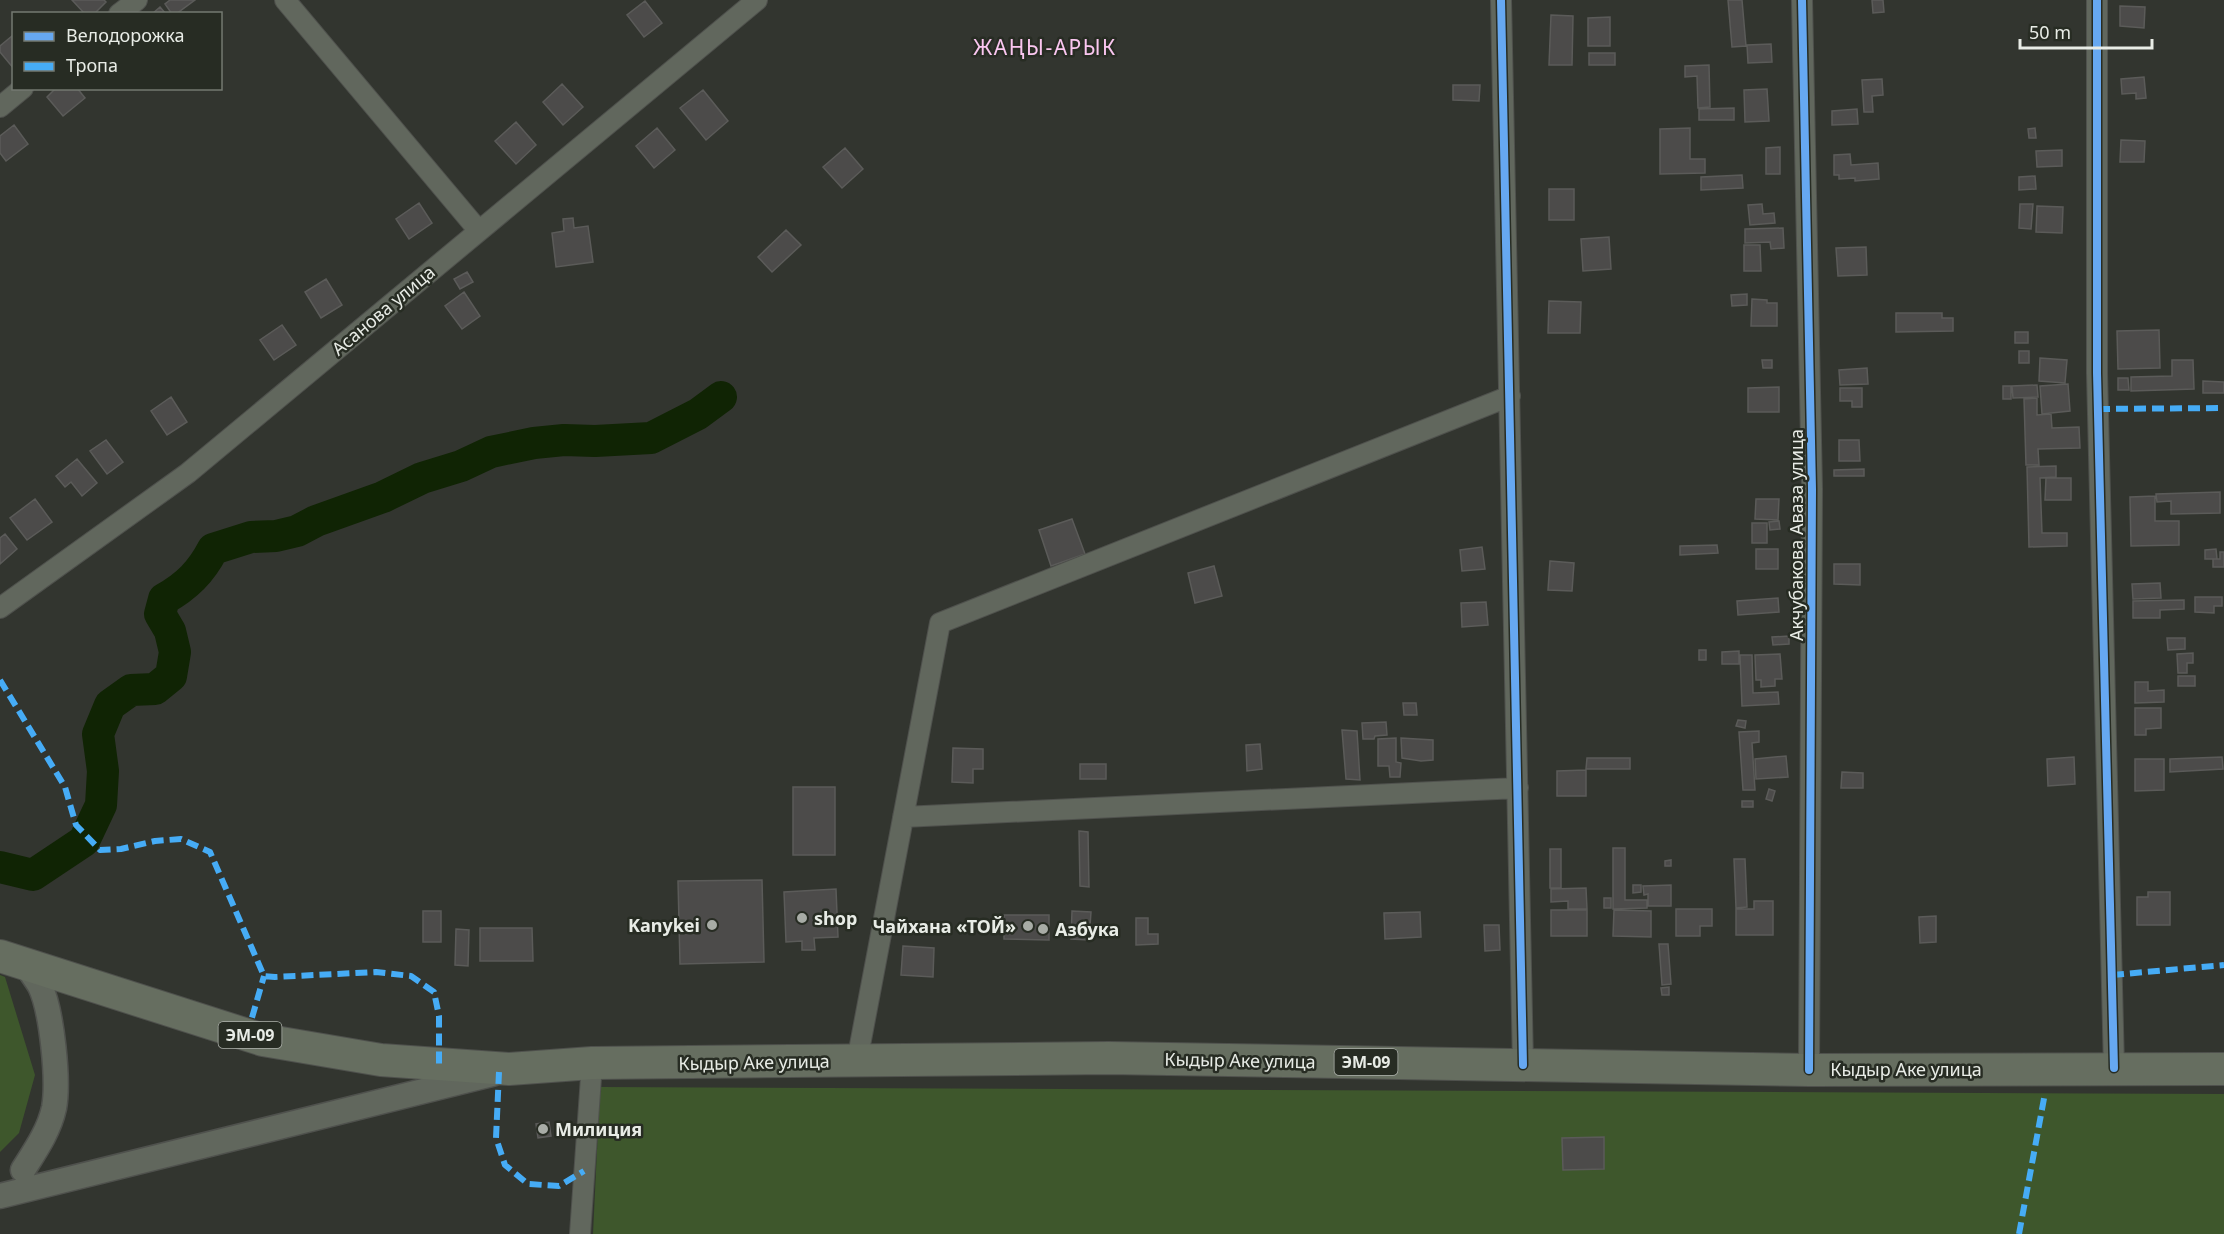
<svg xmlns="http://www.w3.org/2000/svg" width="2224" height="1234" font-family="'Noto Sans',sans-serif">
<rect width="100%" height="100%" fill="#32352f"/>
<path fill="#3e572c" d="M0,975L5,977L35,1075L19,1133L0,1152Z
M600,1087L2224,1094V1234H593Z"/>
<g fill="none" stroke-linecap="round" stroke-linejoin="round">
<path stroke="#102404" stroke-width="32" d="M0,867L33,875L84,841L101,805L103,771L98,734L110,705L131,690L155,689L171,676L175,652L170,631L160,614L164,599C187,586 201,572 213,549L251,537L276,536L297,531L316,521L383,497L422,478L461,466L491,452L534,443L564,440L595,441L651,438L698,414L721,397"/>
</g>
<path fill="#4c4b4a" stroke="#5b5b59" stroke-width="1.5" d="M72,0H104L106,2L94,14H85Z
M170,0H195L176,14H172L165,4Z
M1728,0H1742L1746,46L1732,47Z
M1872,0H1883L1884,12L1873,13Z
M645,1L662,23L644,37L627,15Z
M2120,6L2145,7L2144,28L2120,26Z
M160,7L166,14H152Z
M1551,15L1573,16L1572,65H1549Z
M1610,17V46H1588V18Z
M12,36L14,38V69L0,52V46Z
M1771,44L1772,62L1748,63L1747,45Z
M1589,53H1615V65H1589Z
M1709,65L1710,107L1698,108L1697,76L1685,77V66Z
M2144,77L2146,98L2136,99V93L2122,94L2121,79Z
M1882,79L1883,95L1872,96L1873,112H1864L1862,80Z
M562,84L583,107L563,125L543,102Z
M1453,85H1480L1479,101L1453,100Z
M56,88H77L85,98L63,116L47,97Z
M1767,89L1769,121L1745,122L1744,90Z
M703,90L728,121L706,140L680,108Z
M1734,108V120H1699V109Z
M1857,109L1858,124L1832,125V111Z
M516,122L536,145L516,164L495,141Z
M14,125L28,144L6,161L0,153V136Z
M657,128L675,150L654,168L636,146Z
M1690,128V159H1705V173L1660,174V129Z
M2035,128L2036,138H2029L2028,129Z
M2121,140L2145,141L2144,162H2120Z
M1780,147V174H1766V148Z
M845,148L863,169L842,188L823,167Z
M2062,150V166L2037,167L2036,151Z
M1850,154L1851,165L1878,163L1879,179L1855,181V178L1839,179V175H1834V155Z
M1742,175L1743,188L1701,190V177Z
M2035,176L2036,189L2019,190V177Z
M1549,189H1574V220H1549Z
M419,203L432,223L409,239L396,219Z
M1762,204L1763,214L1774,213L1775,223L1750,225L1748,205Z
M2020,204H2033L2031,229L2019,228Z
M2037,206L2063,207L2062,233L2036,232Z
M573,218L574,228L588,226L593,262L556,267L552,233L564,231L563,219Z
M1783,228L1784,248L1771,249L1770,242L1745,243V229Z
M786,230L801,245L772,272L758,257Z
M1609,237L1611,269L1583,271L1581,239Z
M1744,245H1760L1761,271H1744Z
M1866,247L1867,275L1838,276L1836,248Z
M467,272L473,282L460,289L454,279Z
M326,279L342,305L321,318L305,292Z
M464,292L480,316L462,329L445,306Z
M1747,294V305L1732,306L1731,295Z
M1752,299L1767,300V303H1777V326H1751Z
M1549,301L1581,302L1580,333H1548Z
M1896,313H1942V318H1953V331L1896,332Z
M282,325L296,345L274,360L260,340Z
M2159,330L2160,368L2118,369L2117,331Z
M2015,332H2028V343H2015Z
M2019,351H2029V363H2019Z
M2040,358L2067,360L2065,383L2039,381Z
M1762,360H1772V368H1763Z
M2172,360H2193L2194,389L2131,391V377L2172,376Z
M1867,368L1868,384L1840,385L1839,370Z
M2118,378H2128L2129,390H2118Z
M2203,381L2224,382V393H2203Z
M2068,384L2070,411L2042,414L2040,386Z
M2037,385L2038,397L2013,398L2012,386Z
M2003,386H2011V399H2003Z
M1779,387V412H1748V388Z
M1840,388H1862V407H1852V401H1840Z
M171,397L187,422L167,435L151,411Z
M2037,398V415L2051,414L2052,428L2079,427L2080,448L2038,449L2039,465H2026L2024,399Z
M106,440L123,462L107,474L90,451Z
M1839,440H1859L1860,461H1839Z
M77,459L97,483L82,496L71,482L65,487L56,476Z
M2056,466V477L2040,478L2042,533H2067V546L2029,547L2027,467Z
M1864,469V476H1834V470Z
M2046,478H2071V500H2045Z
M2220,492V513L2171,514V501L2157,502L2156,494Z
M2155,496V521H2179V545L2131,546L2130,497Z
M35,499L52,522L27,540L10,518Z
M1756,499H1779L1778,520L1755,519Z
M1072,519L1085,554L1051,566L1039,530Z
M1779,521L1780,529L1770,530L1769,522Z
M1752,523H1767V543H1752Z
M5,534L17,549L0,564V538Z
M1717,545L1718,553L1680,555V546Z
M1482,547L1485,569L1462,571L1460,550Z
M1756,549H1778V569H1756Z
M2216,549L2217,559H2205V550Z
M2220,552H2224V567H2213V559H2220Z
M1550,561L1574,563L1572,591L1548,590Z
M1834,564H1860V585L1834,584Z
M1214,566L1222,596L1195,603L1188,573Z
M2160,583L2161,598L2133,599L2132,584Z
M2195,597H2222V606H2214V613L2195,612Z
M1778,598L1779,612L1738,615L1737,601Z
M2184,600V609L2160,610V618H2133V601Z
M1486,602L1488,625L1462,627L1461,603Z
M1789,636V644L1773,645L1772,637Z
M2167,638H2185V649L2168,650Z
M1699,650H1706V660H1699Z
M1739,651V664H1722V652Z
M2193,653V663H2187V673H2178L2177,654Z
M1780,654L1782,679H1775V686L1761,687V680H1756L1755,655Z
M1740,655H1752L1753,693L1778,692L1779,704L1742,706Z
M2178,676H2195V686H2178Z
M2135,682H2148V691L2164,690V702L2135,703Z
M1403,703H1416L1417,715H1404Z
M2135,708H2161V728L2146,729V735H2135Z
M1738,720L1746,721L1745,728L1736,726Z
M1386,722L1387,735L1375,736L1374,739H1363L1362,723Z
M1342,730L1357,731L1360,780L1346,779Z
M1759,731V742L1752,743L1755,790H1743L1739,732Z
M1396,738V762L1401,763L1400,777H1390L1389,766H1378V739Z
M1401,738L1433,740V760L1421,761L1402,758Z
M1260,744L1262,769L1247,771L1246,745Z
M953,748L983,749V769H973V783L952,782Z
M1786,756L1788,777L1756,779L1755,759Z
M2074,757L2075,784L2048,786L2047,759Z
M2222,757L2223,769L2170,772V759Z
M1587,758H1630V769H1586Z
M2135,759H2164V790L2135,791Z
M1080,764H1106V779H1080Z
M1586,770V796H1557V771Z
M1842,772L1863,773V788H1841Z
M793,787H835V855H793Z
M1769,789L1775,791L1772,801L1766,799Z
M1742,801H1753V807H1742Z
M1079,831L1088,832L1089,887L1080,886Z
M1613,848H1625V900H1647V908L1613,909Z
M1550,849H1561V888H1550Z
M1734,859H1745L1747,907L1736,908Z
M1671,860V866H1665V861Z
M762,880L764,962L680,964L678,881Z
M1633,885H1641V892L1633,893Z
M1671,885V906H1648V894L1644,895L1643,886Z
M1586,888L1587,909H1568V901L1551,902V889Z
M836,889L838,937L814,938L815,950H802V941L786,942L784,892Z
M2148,892H2170V925H2137V897H2148Z
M1604,898H1611V908H1604Z
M1754,901H1773V935H1736V909H1754Z
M1676,909H1712V926H1700V936H1676Z
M1551,910H1587V936H1551Z
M1614,910L1651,911V937L1613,936Z
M423,911H441V942H423Z
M1072,911L1091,912L1089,940L1071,939Z
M1420,912L1421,937L1385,939L1384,913Z
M1004,915H1049V940L1004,939Z
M1936,916V942L1920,943L1919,917Z
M1136,918H1148V934H1158V944L1136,945Z
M1484,925H1499L1500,950L1485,951Z
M480,928H532L533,961H480Z
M456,929L469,930L468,966L455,965Z
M1659,944H1668L1671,984L1662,985Z
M903,946L934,948L933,977L901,975Z
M1669,987V995H1662L1661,988Z
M549,1122L551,1136L538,1138L536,1124Z
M1604,1137V1169L1563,1170L1562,1138Z"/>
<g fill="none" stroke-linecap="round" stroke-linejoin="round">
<defs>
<path id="minor" d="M285,0L479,231
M1501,0L1523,1065
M1802,0L1812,489L1809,1070
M2097,0V373L2114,1068
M119,14L137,0
M0,107L23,88
M0,608L188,473L757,0
M903,817L1518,788
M857,1061L940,623L1510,396
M580,1234L592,1063"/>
<path id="tertiary" d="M23,1170C35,1151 49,1131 54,1108C59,1081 52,1011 40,986C36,979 31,973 27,966
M0,1196L492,1074"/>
<path id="trunk" d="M0,956L263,1040L381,1060L509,1069L592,1063L1109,1058L1809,1070L2224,1069"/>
</defs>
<use href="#minor" stroke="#4f514d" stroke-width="22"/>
<use href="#tertiary" stroke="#4f514d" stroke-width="27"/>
<use href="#trunk" stroke="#4f514d" stroke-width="34"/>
<use href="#minor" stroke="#61675d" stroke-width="20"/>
<use href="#tertiary" stroke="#61675d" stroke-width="24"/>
<use href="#trunk" stroke="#666e60" stroke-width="32"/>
<path stroke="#46acf6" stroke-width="6" stroke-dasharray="12 6" stroke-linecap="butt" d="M2098,409L2224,408
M0,680L65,787L76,825L100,850L121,849L155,841L181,839L210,852L264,976L275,977L376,972L411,976L434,992L439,1016V1064
M2112,975L2224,965
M247,1035L264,976
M499,1072L496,1138L505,1165L528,1184L559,1186L584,1171
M2019,1234L2045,1093"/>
<defs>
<path id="cycleway" d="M1501,0L1523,1065
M1802,0L1812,489L1809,1070
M2097,0V373L2114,1068"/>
</defs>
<use href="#cycleway" stroke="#272c23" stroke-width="11"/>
<use href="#cycleway" stroke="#66a8f1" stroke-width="8"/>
</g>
<g fill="#a8aca6" stroke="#272c23" stroke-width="2">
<circle cx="802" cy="918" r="6"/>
<circle cx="712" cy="925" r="6"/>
<circle cx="1028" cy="926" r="6"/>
<circle cx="1043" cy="929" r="6"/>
<circle cx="543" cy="1129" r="6"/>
</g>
<g text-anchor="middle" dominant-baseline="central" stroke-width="5" stroke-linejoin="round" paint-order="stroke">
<g fill="#272c23" stroke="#aeb2ac" stroke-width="1.5">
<rect x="218.5" y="1022" width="63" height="26" rx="4.5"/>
<rect x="1334.5" y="1049" width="63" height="26" rx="4.5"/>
</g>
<g font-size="16" font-weight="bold" fill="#e8ece6">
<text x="250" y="1035">ЭМ-09</text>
<text x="1366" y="1062">ЭМ-09</text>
</g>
<g font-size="18" fill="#e8ece6" stroke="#272c23">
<text transform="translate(383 310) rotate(-40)">Асанова улица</text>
<text transform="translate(1796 535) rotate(-90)">Акчубакова Аваза улица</text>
<text transform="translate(1240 1060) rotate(1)">Кыдыр Аке улица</text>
<text transform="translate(754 1062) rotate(-1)">Кыдыр Аке улица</text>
<text x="1906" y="1069">Кыдыр Аке улица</text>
</g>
<g font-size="18" font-weight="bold" fill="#e8ece6" stroke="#272c23" text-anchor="start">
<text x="814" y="918">shop</text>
<text x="700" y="925" text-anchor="end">Kanykei</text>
<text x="1016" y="926" text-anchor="end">Чайхана «ТОЙ»</text>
<text x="1055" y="929">Азбука</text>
<text x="555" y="1129">Милиция</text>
</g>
<g font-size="21" letter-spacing="1.5" fill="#fac6f0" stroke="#272c23">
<text x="1045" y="47">ЖАҢЫ-АРЫК</text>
</g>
</g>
<rect x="12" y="12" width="210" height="78" fill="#272c23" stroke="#747971" stroke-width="1.5"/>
<rect x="24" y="32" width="30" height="9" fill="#66a8f1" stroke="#747971" stroke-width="1.5"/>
<text x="66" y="42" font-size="18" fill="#e8ece6">Велодорожка</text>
<rect x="24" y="62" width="30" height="9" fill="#46acf6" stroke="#747971" stroke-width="1.5"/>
<text x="66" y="72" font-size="18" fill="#e8ece6">Тропа</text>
<path d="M2020 39v9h132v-9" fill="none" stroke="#e8ece6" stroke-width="3"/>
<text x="2029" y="39" font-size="18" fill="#e8ece6" stroke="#272c23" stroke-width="4.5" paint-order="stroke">50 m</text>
</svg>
